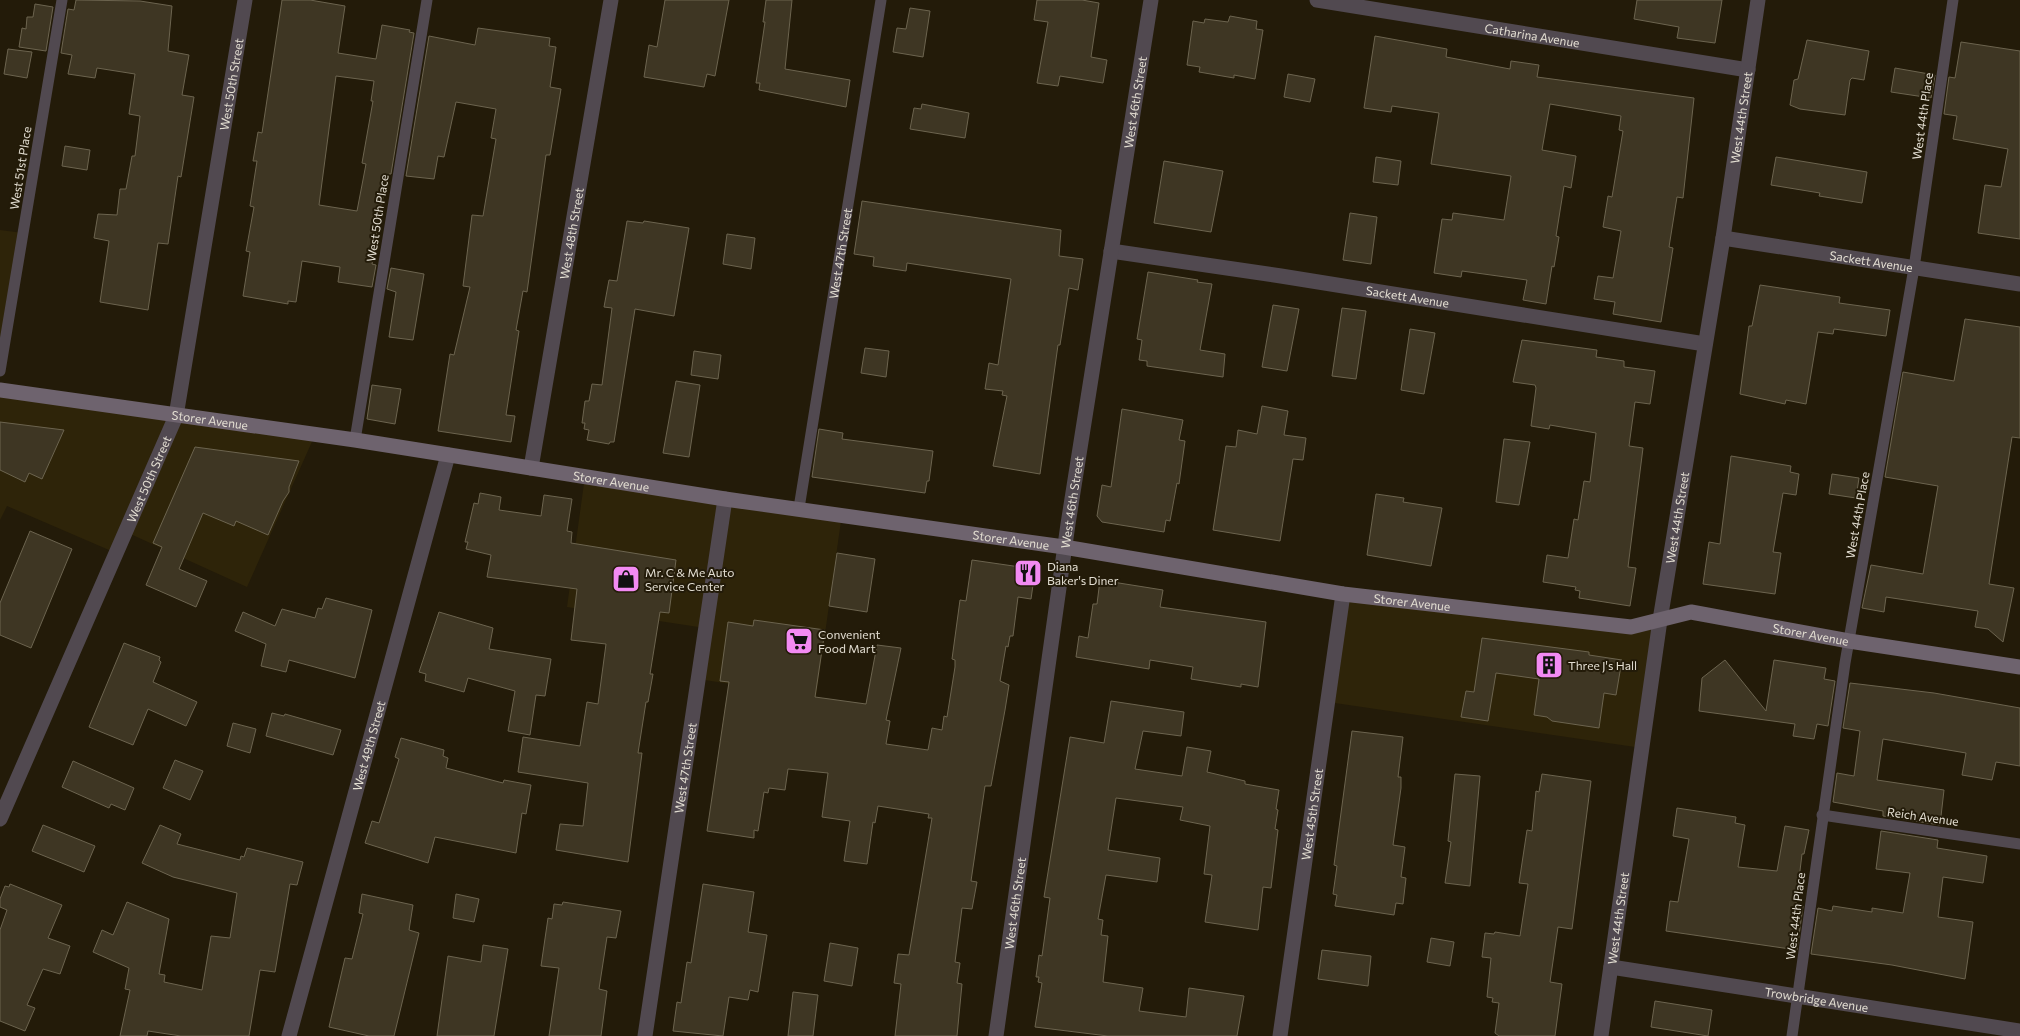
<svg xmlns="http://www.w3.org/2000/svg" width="2020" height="1036" font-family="Commissioner,sans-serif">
<rect width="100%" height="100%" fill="#231b09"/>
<path fill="#2e2409" d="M0,230L23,233L0,371Z
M0,390L315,435L247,587L126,532L116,553L7,506L0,520Z
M585,476L842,514L816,697L698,679L705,628L567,607Z
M1343,594L1631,627L1660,620L1642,748L1328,702Z"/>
<path fill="#3e3623" stroke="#6c644f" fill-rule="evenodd" d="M76,0L140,1L172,6L168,51L189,55L182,95L194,97L181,177L178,176L168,244L158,243L148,310L100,302L109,241L94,238L98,214L117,215L120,189H126L132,156H135L140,116L129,114L135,74L97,68L95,78L68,74L72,55L61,53L68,9L74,10Z
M282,0H310L345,6L338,53L376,59L382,25L410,30L409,32L414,33L391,174H389L383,198L372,264L376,265L372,287L338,282L340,267L302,261L296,302L288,301V304L243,296L250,252L246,251L254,207L250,206L257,161H253L258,132L262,133ZM336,76L374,81L371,101H373L362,163L366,164L357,211L319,205Z
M665,0H729L715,76L707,74L704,87L644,77L649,45L657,47Z
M766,0H792L785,69L850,80L846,107L759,90L760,83H756L765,22H763Z
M1037,0H1082L1099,3L1091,57L1107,60L1103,83L1060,76L1058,86L1037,83L1048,22L1034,20Z
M1637,0H1722L1715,43L1677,38L1679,27L1634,19Z
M35,4L53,7L46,51L19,47L22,28L26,29L27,17H33Z
M910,8L930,11L923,57L893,52L897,28L906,29Z
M1230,16L1257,21L1256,29L1263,30L1255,79L1234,75V78L1199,72L1200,67L1187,65L1193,21L1204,23L1205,19L1228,22Z
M478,28L550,38L549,46L556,47L550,87L561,89L550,155H546L527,292L523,291L516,330L519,331L506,415L515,416L511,442L438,431L450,354L454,355L470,287L463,286L472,215L483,216L496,139L491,138L496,109L456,102L444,157L438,156L434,179L406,176L429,36L475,45Z
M1375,36L1447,49L1446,57L1510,69L1511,61L1539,65L1537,77L1694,98L1683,198L1677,197L1669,247L1673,248L1661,322L1613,314L1615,302L1594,299L1598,276L1613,278L1621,231L1603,227L1608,196L1612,197L1623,131L1619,130L1621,116L1550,104L1542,150L1576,156L1571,188L1564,186L1556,236L1559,237L1554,267L1552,266L1546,304L1523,300L1527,280L1462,271L1461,277L1434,273L1442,219L1452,220L1453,213L1504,220L1511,176L1431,164L1439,113L1392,106L1391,112L1364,108Z
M1807,40L1869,51L1864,80L1852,78L1850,80L1845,115L1800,109L1790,105L1794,80L1798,79Z
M1961,42L2020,51V239L1978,233L1985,185L2001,187L2008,149L1953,139L1957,116L1944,114L1949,77L1955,78Z
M8,49L32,52L27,78L4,74Z
M1895,68L1935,75L1931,98L1891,92Z
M1288,74L1315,79L1310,102L1284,97Z
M922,104L969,113L965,138L910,129L914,108L921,109Z
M65,146L90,150L87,170L62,166Z
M1376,157L1401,161L1398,185L1373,182Z
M1776,157L1867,172L1862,203L1819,196L1820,193L1771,185Z
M1164,161L1223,171L1211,232L1154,223Z
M862,201L1061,230L1059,256L1083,259L1078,290L1069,288L1060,345H1058L1040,474L993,466L1007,396L1002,395L1003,391L985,389L989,363L998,365L1011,279L907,263L906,271L873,266L874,257L854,254Z
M1350,213L1377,217L1371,264L1343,260Z
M627,221L643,223L644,221L689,228L674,316L635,309L614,442H610L609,444L587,440L589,430L584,429L585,423H582L585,401H589L592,384L602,385L612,308L604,307L609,280L617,281Z
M727,234L755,238L751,269L723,264Z
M391,268L424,274L413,340L389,337L396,292L387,289Z
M1148,272L1198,280L1197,282L1212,284L1200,350L1225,354L1223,377L1147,366V361L1139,360L1142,340L1137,339Z
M1760,285L1840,297L1839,303L1890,310L1886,336L1834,329L1833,334L1818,332L1806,404L1786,400L1785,404L1740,394L1749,326H1752Z
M1273,305L1299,309L1287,371L1262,367Z
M1342,308L1366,311L1356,379L1332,376Z
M1965,319L2020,327V438L2012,437L1989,584L2014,588L2003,642L1988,629L1975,627L1978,611L1886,597L1884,612L1862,608L1871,565L1923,574L1938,486L1885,477L1903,372L1954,381Z
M1410,329L1435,333L1424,394L1401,390Z
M1522,340L1597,350L1596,357L1624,361V367L1655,371L1650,404L1635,402L1629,446L1643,448L1628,567L1636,568L1630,606L1579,598L1580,591L1575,590L1576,587L1543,582L1547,555L1568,558L1574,519L1578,520L1584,481L1590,482L1596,433L1550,425L1549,429L1531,426L1536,388L1535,385L1513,382Z
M865,348L889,351L886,377L861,373Z
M694,351L721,355L718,379L691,375Z
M676,381L700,385L689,457L663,453Z
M372,385L401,389L395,424L367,419Z
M1262,406L1288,411L1284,435L1306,438L1303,460L1293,459L1280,541L1213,530L1226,446L1236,447L1238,430L1257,434Z
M1122,409L1183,420L1179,440L1185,441L1179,484L1177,483L1170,521L1166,520L1164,532L1102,522L1097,516L1102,485L1111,487Z
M0,422L64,430L42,479L29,473L25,482L0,470Z
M819,429L843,433L842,439L933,451L929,481H927L925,493L812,477Z
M1504,439L1530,442L1519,505L1496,502Z
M195,447L299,461L289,487V492L283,501L268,535L236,521L234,526L203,513L179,569L207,581L196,607L146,585L162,547L153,543Z
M1731,456L1791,466L1790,472L1799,474L1796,495L1783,493L1773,552L1781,553L1775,594L1703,584L1709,542L1720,544Z
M1832,474L1859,478L1856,498L1829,494Z
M480,493L501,497L499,510L541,516L544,495L572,499L567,531L572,532L571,543L676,560L669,613L660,612L650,674H653L648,702H646L638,753H642L628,862L556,850L560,824L583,826L588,783L518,772L523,737L580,746L587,702L598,704L606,644L571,640L577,589L487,577L491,555L466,549L468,542H465L474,503L478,504Z
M1376,494L1404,498L1403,502L1442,508L1431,566L1367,555Z
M30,531L72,549L31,648L0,635V603Z
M837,553L875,559L867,612L829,606Z
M972,560L1034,569L1035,571L1031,599L1018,597L1013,636H1010L1008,647L1006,646L1000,681L1009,685L1005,710L991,786H985L971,881L977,882L972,909L962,908L955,962L960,963L957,983L962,984L957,1036H895L901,984L894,983L898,954L909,955L932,818H928L929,814L878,806L875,823L873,822L867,864L844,861L850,821L822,817L828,773L788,769L785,790L769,788L768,793L764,792L758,831L754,830V838L707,831L729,682L720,681L728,622L753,626L754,620L825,630L815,697L866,704L877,645L901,648L886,720L890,721L886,744L928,750L932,728L942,730L944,716L947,717L955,667V660L952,659L960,600L966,601Z
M1100,580L1163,590L1160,607L1266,622L1258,687L1241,684V687L1191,679L1193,667L1150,660L1149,669L1076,657L1079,636L1088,638L1093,604H1097Z
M326,598L372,610L355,678L289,660L286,672L261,666L266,644L235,631L243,612L275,626L282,609L315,618L318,608L322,609Z
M439,612L493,628L489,649L551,659L545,696L536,695L530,735L508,731L515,691L468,678L464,692L425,681L426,674L419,672Z
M1482,638L1589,652V655L1622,660L1616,695L1604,693L1599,728L1552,721L1547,717L1534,715L1539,679L1496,673L1488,721L1461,717L1466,691L1474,692Z
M124,643L160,657L159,660L161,662L153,682L197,702L186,726L148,709L133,745L89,727Z
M1725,660L1766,711L1774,660L1826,668L1824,679L1835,681L1828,726L1817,724L1814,739L1793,736L1795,724L1699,711L1702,678Z
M1850,683L1934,693L2020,708V766L1996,762L1992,780L1962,775L1966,753L1883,739L1877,780L1944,790L1940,825L1883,816V811L1833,802L1837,773L1854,776L1860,731L1843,728Z
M1111,701L1184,712L1181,736L1143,731L1135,769L1182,776L1187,747L1211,751L1207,772L1245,781V784L1279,790L1276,809L1278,810L1275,829L1278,830L1271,888L1263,887L1258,930L1205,922L1212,875L1204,874L1210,826L1180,820L1183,807L1116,798L1108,850L1160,858L1157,882L1106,875L1098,919L1103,920L1101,935L1108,936L1103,982L1143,988L1139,1011L1186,1017L1189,988L1244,996L1237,1036H1108L1035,1027L1042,983L1038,982L1039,977H1036L1039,955L1042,956L1050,898L1044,897L1070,737L1104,743Z
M272,713L284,716L285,714L341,730L333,755L266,736Z
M233,723L256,729L250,753L227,746Z
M1352,731L1403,737L1398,777H1401V788L1393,845L1405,847L1401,877L1406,878L1403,904L1396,903L1394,915L1335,906L1337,895L1333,894L1337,866L1334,865Z
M401,738L444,750L443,756L448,758L446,768L503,783L504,780L531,785L526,814L522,813L516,853L435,837L428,863L365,843L372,821L379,823L399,759L395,757Z
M175,760L203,771L190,800L163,788Z
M73,761L134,788L125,810L111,804L109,808L62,787Z
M1455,774L1480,776L1470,886L1445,883L1451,842L1448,841Z
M1542,774L1591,781L1572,929L1558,927L1550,982L1562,984L1555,1036H1499L1495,1033L1499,1003L1492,1002L1493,998L1487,997L1491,958L1482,957L1485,933L1494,934L1495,932L1520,936L1528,884L1519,883L1527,830L1532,831L1536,791L1539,792Z
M1677,808L1736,817L1735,823L1745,825L1738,867L1777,871L1785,826L1809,830L1804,854H1802L1796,904L1803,906L1797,950L1666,931L1670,901L1678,902L1689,839L1673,836Z
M43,825L95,846L84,872L32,851Z
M160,825L181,834L177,844L240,860L241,856L244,857L247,848L303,862L297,885L290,884L275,972L260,970L249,1036H181L148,1031L147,1036H120L130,990L125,989L129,968L93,952L102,930L113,935L127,902L169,919L159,974L165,975L164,982L202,990L211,936L230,938L237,893L173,877L142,863Z
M1881,831L1938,840L1937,848L1987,856L1983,883L1943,877L1938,917L1973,922L1965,979L1892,965L1811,954L1818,908L1832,911L1833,906L1872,912V908L1903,913L1910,873L1876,869Z
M10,884L62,905L48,938L70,946L60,974L43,969L27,1005L35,1008L25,1031L0,1021V930L7,910L0,907V899L5,886L9,887Z
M703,884L754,892L748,932L767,935L758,992L750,990L748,1000L729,997L723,1036L673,1031L677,1002L681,1003L687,962L691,963Z
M362,894L413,905L409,930L419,933L394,1036H369L329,1027L345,958L352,959L363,914L359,913Z
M456,894L479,899L474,922L453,918Z
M563,902L621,911L616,938L607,937L599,989L607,991L601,1036H549L559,968L541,966L548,918L552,919L554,904L562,905Z
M1431,938L1454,942L1450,966L1427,962Z
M830,943L858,948L852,986L824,981Z
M483,945L508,949L494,1036H437L448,956L481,962Z
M1322,950L1371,956L1368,986L1318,979Z
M793,992L818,995L813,1036H788Z
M1655,1001L1712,1010L1708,1036L1651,1027Z"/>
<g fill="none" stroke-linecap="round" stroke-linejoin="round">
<g stroke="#514950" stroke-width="11">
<path d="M0,371L62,0"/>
<path d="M355,440L427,0"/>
<path id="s1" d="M799,508L881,0"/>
<path d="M1822,815L2020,844"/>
<path d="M1792,1036L1845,663L1914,268L1953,0"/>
</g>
<g stroke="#514950" stroke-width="15">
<path id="s2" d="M1317,0L1748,70"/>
<path id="s3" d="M1723,238L2020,284"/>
<path id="s4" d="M1111,251L1281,276L1705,344"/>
<path id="s5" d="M531,468L611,0"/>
<path id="s6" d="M0,819L176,416L245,0"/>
<path id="s7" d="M1611,967L2020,1031"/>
<path id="s8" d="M289,1036L448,455"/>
<path id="s9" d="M645,1036L725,499"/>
<path id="s10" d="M996,1036L1068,524L1151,0"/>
<path id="s11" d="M1280,1036L1343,594"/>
<path id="s12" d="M1601,1036L1660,620L1723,238L1758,0"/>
</g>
<path stroke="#6e636e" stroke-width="15" id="s13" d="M0,390L355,440L725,499L1064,547L1343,594L1631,627L1691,612L1849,641L2020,667"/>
</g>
<defs>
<symbol id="restaurant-square" viewBox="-11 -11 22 22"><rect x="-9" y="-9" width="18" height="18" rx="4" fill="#f28af3" stroke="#231b09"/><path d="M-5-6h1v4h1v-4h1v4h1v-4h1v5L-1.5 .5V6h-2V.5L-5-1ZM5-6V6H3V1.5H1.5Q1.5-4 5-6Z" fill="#111"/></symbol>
<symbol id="shop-square" viewBox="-11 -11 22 22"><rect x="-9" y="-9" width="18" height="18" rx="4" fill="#f28af3" stroke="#231b09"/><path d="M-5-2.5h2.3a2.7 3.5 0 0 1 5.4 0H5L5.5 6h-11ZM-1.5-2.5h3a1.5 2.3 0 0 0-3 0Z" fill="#111"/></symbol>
<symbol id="supermarket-square" viewBox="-11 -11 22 22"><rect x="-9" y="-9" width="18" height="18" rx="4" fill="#f28af3" stroke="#231b09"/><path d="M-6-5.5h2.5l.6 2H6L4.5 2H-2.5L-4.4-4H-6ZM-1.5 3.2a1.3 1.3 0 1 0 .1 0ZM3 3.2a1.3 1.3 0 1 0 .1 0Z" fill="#111"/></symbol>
<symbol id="building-square" viewBox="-11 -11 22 22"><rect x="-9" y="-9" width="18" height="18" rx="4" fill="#f28af3" stroke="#231b09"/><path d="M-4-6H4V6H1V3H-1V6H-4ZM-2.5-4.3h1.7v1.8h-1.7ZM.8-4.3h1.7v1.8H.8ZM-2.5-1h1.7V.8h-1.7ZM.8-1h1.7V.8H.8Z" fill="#111"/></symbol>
</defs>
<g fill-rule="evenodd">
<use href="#restaurant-square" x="1012" y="557" width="32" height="32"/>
<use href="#shop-square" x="610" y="563" width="32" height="32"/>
<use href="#supermarket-square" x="783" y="625" width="32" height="32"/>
<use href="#building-square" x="1533" y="649" width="32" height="32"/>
</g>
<g text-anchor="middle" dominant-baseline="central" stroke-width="4" stroke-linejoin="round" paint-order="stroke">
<g font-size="12" fill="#e3ded2" stroke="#231b09">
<text stroke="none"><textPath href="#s2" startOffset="218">Catharina Avenue</textPath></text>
<text stroke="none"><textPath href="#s6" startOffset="776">West 50th Street</textPath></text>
<text stroke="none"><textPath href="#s10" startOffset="944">West 46th Street</textPath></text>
<text transform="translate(1922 116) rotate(-82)">West 44th Place</text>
<text stroke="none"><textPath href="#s12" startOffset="929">West 44th Street</textPath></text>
<text transform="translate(20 168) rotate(-81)">West 51st Place</text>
<text transform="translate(377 218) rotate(-81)">West 50th Place</text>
<text stroke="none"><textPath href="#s5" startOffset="238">West 48th Street</textPath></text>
<text stroke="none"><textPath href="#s1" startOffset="258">West 47th Street</textPath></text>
<text stroke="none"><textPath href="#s3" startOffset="150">Sackett Avenue</textPath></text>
<text stroke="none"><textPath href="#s4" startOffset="300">Sackett Avenue</textPath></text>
<text stroke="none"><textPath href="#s13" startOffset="212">Storer Avenue</textPath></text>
<text stroke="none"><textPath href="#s6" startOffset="371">West 50th Street</textPath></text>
<text stroke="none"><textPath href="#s13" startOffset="618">Storer Avenue</textPath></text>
<text stroke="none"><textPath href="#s10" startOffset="539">West 46th Street</textPath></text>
<text transform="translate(1857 515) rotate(-80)">West 44th Place</text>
<text stroke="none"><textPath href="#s12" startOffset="524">West 44th Street</textPath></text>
<text stroke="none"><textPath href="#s13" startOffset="1022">Storer Avenue</textPath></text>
<text stroke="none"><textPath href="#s13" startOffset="1428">Storer Avenue</textPath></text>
<text stroke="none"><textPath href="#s13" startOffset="1832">Storer Avenue</textPath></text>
<text stroke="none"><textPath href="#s8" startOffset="301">West 49th Street</textPath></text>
<text stroke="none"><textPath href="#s9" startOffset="271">West 47th Street</textPath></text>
<text stroke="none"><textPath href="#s11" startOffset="224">West 45th Street</textPath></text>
<text transform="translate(1923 816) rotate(8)">Reich Avenue</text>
<text stroke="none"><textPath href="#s10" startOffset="134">West 46th Street</textPath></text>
<text transform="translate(1795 916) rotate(-83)">West 44th Place</text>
<text stroke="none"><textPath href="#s12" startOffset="119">West 44th Street</textPath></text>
<text stroke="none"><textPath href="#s7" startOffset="208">Trowbridge Avenue</textPath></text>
</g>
<g font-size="12" fill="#e3ded2" stroke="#231b09" text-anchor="start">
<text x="1047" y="566">Diana<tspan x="1047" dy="14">Baker's Diner</tspan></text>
<text x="645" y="572">Mr. C &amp; Me Auto<tspan x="645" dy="14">Service Center</tspan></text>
<text x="818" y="634">Convenient<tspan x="818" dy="14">Food Mart</tspan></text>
<text x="1568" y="665">Three J's Hall</text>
</g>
</g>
</svg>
